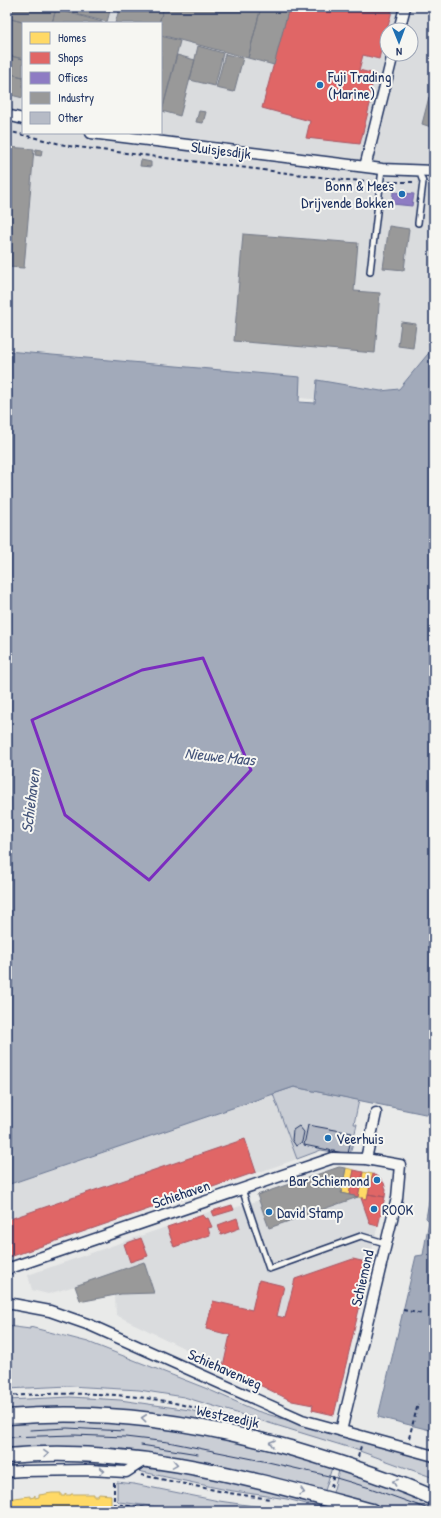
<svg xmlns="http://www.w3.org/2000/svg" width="441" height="1518" font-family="'Patrick Hand',sans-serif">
<rect width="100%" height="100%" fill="#e9eae9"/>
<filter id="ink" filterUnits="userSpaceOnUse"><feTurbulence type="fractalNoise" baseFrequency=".025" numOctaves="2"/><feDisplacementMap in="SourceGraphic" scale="8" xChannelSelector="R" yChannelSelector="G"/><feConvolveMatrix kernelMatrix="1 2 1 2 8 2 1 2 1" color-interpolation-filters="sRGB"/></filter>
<g filter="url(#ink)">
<path fill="#dadcde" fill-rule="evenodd" d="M7,7H434V420L398,407L7,371ZM23,23H161V133H23ZM387,30H411V54H387Z
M273,1094L297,1159L7,1258V1185Z
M339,1167L378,1176L384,1183L386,1190L334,1415L312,1410L313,1405L292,1401L116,1315L115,1295L84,1301L80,1300L75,1286L48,1294L32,1290L28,1275L232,1204L234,1208L247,1204L259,1200L257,1195Z"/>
<path fill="#caced5" stroke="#727e9a" d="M294,1087L359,1100L354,1124H357L350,1155L321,1150L297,1159L273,1094Z
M7,1326L30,1329V1327L88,1342L205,1388L257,1411L320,1430L434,1460V1478L354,1449L184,1397L139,1390L69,1386L7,1389Z
M70,1397L120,1400L190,1410L367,1465L434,1490V1492L201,1423L7,1412V1400Z
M93,1419L202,1431L333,1464L324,1494L236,1471L7,1453V1421Z
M146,1465L264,1488L344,1510L333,1511L287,1499L227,1490L138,1471Z
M340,1467L434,1505V1511H393L332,1496Z
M117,1482L134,1484L219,1501L288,1511H190L119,1502L117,1500Z"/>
<path fill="#a2aaba" stroke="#6c7995" d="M434,270V1114H425L294,1087L7,1185V351L300,377L299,402L315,403L317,380L381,391L399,389L432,349Z
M434,1174V1431L378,1417L416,1256L423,1255L429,1221L426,1218Z"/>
<path fill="#ffd966" stroke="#bba664" d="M346,1168L354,1170L349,1195L341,1193Z
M363,1172L373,1174L367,1199L358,1197Z
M52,1493H61V1496H65V1494L66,1495H71V1494H94V1496H98L99,1494L111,1495V1511H7V1499L30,1496V1498L34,1497L35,1495V1498L39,1497V1495Z"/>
<path fill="#e06666" stroke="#a55664" d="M289,7H393L386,34L383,33L382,37H384L379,59L363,55L359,70L375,74L369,96L367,95L366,99L371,100L360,144L306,138L310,121L262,108Z
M245,1139L256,1172L7,1258V1220Z
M354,1170L363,1172L358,1197L349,1195Z
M373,1174L379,1177L384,1183L386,1190L385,1197L368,1194Z
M368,1194L385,1197L378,1226L370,1224L361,1198L367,1199Z
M232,1205L234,1210L214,1216L212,1211Z
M203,1215L205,1219L208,1218L212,1227L208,1228L210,1235L174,1247L167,1227Z
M237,1218L240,1228L221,1235L218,1225Z
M141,1238L148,1256L130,1262L124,1244Z
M353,1259L370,1263L334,1415L312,1410L313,1405L292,1401L223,1367L230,1335L206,1329L213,1301L252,1310L259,1280L284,1286L277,1316L285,1318L295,1279Z"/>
<path fill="#8e7cc3" stroke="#6c65a5" d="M393,192L414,194L412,206L392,204Z"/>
<path fill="#999" stroke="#737987" d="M7,7H46L56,9L52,23H26L7,18Z
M56,7H111L107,22L56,9Z
M120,7H164L159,23H115Z
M164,7H261L248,58L161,35V23H159Z
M261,7H289L274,65L248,58Z
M56,9L102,22V23H52Z
M7,18L26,23H23V59L7,55Z
M161,36L180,41L162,111H161Z
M198,46L223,53L215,86L190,80Z
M225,54L243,58L234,92L216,88Z
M7,55L23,59V77L7,73Z
M177,55L195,60L180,116L162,111Z
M7,73L23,77V98L7,94Z
M429,97L434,98V128L422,124Z
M199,111L206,112L203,123L196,122Z
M7,139V147L34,149L24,268L7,267Z
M36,149L42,150L41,156L35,155Z
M141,160L151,162V167L140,166Z
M389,226L409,229L404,270L383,268Z
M243,234L358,243L354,291L380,293L375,353L234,341Z
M401,322L416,324L413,348L398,346Z
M339,1167L346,1168L341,1193L358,1197L269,1228L257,1195Z
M144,1262L154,1293L121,1294L84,1301L80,1300L75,1286Z"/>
<path fill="#b6bbc6" stroke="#1b2f5e" d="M308,1125L352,1133L348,1154L304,1145Z
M299,1126L304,1132L302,1142L296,1146L292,1140L293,1130Z"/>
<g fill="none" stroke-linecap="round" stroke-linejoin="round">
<defs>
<path id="service" d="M418,223L423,182L419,171
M370,272L382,169
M242,1189L269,1269L361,1236L385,1243"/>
<path id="minor" d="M399,30L405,7
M7,115L23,119
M91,133L382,169L434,171
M365,167L393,54
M366,1159L376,1113
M7,1269L333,1158L366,1159L400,1165L397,1198L341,1431
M7,1303L50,1311L90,1325L302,1420L434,1456
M7,1472L22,1471L89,1470L126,1472L146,1459"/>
<path id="secondary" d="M7,1417C106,1408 199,1423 294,1449C341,1463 389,1478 434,1498
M7,1456C134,1444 251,1479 372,1511"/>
</defs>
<use href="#service" stroke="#1b2f5e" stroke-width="8"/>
<use href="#minor" stroke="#1b2f5e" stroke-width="13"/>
<use href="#secondary" stroke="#1b2f5e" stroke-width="17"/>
<path stroke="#1b2f5e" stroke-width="2" stroke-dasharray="4 3" stroke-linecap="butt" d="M7,131L69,146L344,180L372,181
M388,182H414
M403,1310L423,1314
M7,1396C53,1393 99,1392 145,1398C177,1402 208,1411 240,1421
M409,1438L418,1404
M358,1457L361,1446
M141,1475L229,1493L270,1499
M114,1482V1504L168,1511
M331,1487L334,1474
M113,1511L114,1504"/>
<use href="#service" stroke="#f6f6f2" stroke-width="5"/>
<use href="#minor" stroke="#f6f6f2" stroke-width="10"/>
<use href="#secondary" stroke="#f6f6f2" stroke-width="14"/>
<path stroke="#1b2f5e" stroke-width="1" d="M30,1430L67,1428L124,1431
M7,1437L74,1435L125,1437L168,1442L268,1462L333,1477L370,1488L434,1511
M141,1445L198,1454"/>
</g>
<defs><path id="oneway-chevron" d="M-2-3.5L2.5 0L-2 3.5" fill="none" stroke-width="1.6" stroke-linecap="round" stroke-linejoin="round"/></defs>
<g stroke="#8892a8">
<use href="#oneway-chevron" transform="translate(144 1418) rotate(-174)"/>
<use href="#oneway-chevron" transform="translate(272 1443) rotate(-164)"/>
<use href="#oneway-chevron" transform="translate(46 1454) rotate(-2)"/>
<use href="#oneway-chevron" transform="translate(175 1464) rotate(9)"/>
<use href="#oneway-chevron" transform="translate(102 1471) rotate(3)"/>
<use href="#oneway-chevron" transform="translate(395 1482) rotate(-160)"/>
<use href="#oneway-chevron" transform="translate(302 1492) rotate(16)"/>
</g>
</g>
<path fill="none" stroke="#7b2cbf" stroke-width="3" stroke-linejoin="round" d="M203,658L251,770L149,880L65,815L32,720L142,670Z"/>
<g fill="#1f6fb2" stroke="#f6f6f2" stroke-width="1.5">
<circle cx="320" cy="85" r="4"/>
<circle cx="402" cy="194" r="4"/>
<circle cx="328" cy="1138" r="4"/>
<circle cx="377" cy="1180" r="4"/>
<circle cx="374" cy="1209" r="4"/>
<circle cx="269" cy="1212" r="4"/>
</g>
<g text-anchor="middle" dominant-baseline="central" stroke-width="4" stroke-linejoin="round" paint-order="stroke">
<g font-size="15" fill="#1b2f5e" stroke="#f6f6f2" text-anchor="start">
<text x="328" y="76">Fuji Trading<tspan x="328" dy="17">(Marine)</tspan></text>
<text x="394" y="185" text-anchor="end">Bonn &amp; Mees<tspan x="394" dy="17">Drijvende Bokken</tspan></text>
<text x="336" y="1138">Veerhuis</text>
<text x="369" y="1180" text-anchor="end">Bar Schiemond</text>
<text x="382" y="1209">ROOK</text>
<text x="277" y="1212">David Stamp</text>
</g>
<g font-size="15" fill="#1b2f5e" stroke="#f6f6f2">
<text transform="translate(221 150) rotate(7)">Sluisjesdijk</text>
<text transform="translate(181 1194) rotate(-19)">Schiehaven</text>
<text transform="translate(362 1278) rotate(-77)">Schiemond</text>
<text transform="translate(225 1369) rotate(24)">Schiehavenweg</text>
<text transform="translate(228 1416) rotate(12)">Westzeedijk</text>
</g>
<g font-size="16" font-style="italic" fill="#44547a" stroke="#f6f6f2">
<text transform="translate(220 756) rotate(6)">Nieuwe Maas</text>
<text transform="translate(30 801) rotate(-83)">Schiehaven</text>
</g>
</g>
<rect width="441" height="1518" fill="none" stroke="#f6f6f2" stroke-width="24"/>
<rect x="12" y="12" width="417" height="1494" fill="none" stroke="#1b2f5e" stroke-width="1.5" filter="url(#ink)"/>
<rect x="22" y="22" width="140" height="112" fill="#f6f6f2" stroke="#9ea6b7"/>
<rect x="30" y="32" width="20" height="12" fill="#ffd966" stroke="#9ea6b7"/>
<text x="58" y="42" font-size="12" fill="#1b2f5e">Homes</text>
<rect x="30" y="52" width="20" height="12" fill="#e06666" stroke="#9ea6b7"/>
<text x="58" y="62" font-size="12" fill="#1b2f5e">Shops</text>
<rect x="30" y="72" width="20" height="12" fill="#8e7cc3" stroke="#9ea6b7"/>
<text x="58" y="82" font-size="12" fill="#1b2f5e">Offices</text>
<rect x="30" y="92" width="20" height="12" fill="#999999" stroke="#9ea6b7"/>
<text x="58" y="102" font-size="12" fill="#1b2f5e">Industry</text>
<rect x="30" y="112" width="20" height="12" fill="#b6bbc6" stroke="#9ea6b7"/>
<text x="58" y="122" font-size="12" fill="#1b2f5e">Other</text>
<g transform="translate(399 42) rotate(179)"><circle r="19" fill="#f6f6f2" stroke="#9ea6b7"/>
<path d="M0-3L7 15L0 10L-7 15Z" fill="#1f6fb2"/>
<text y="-6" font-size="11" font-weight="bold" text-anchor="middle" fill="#1b2f5e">N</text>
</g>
</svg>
